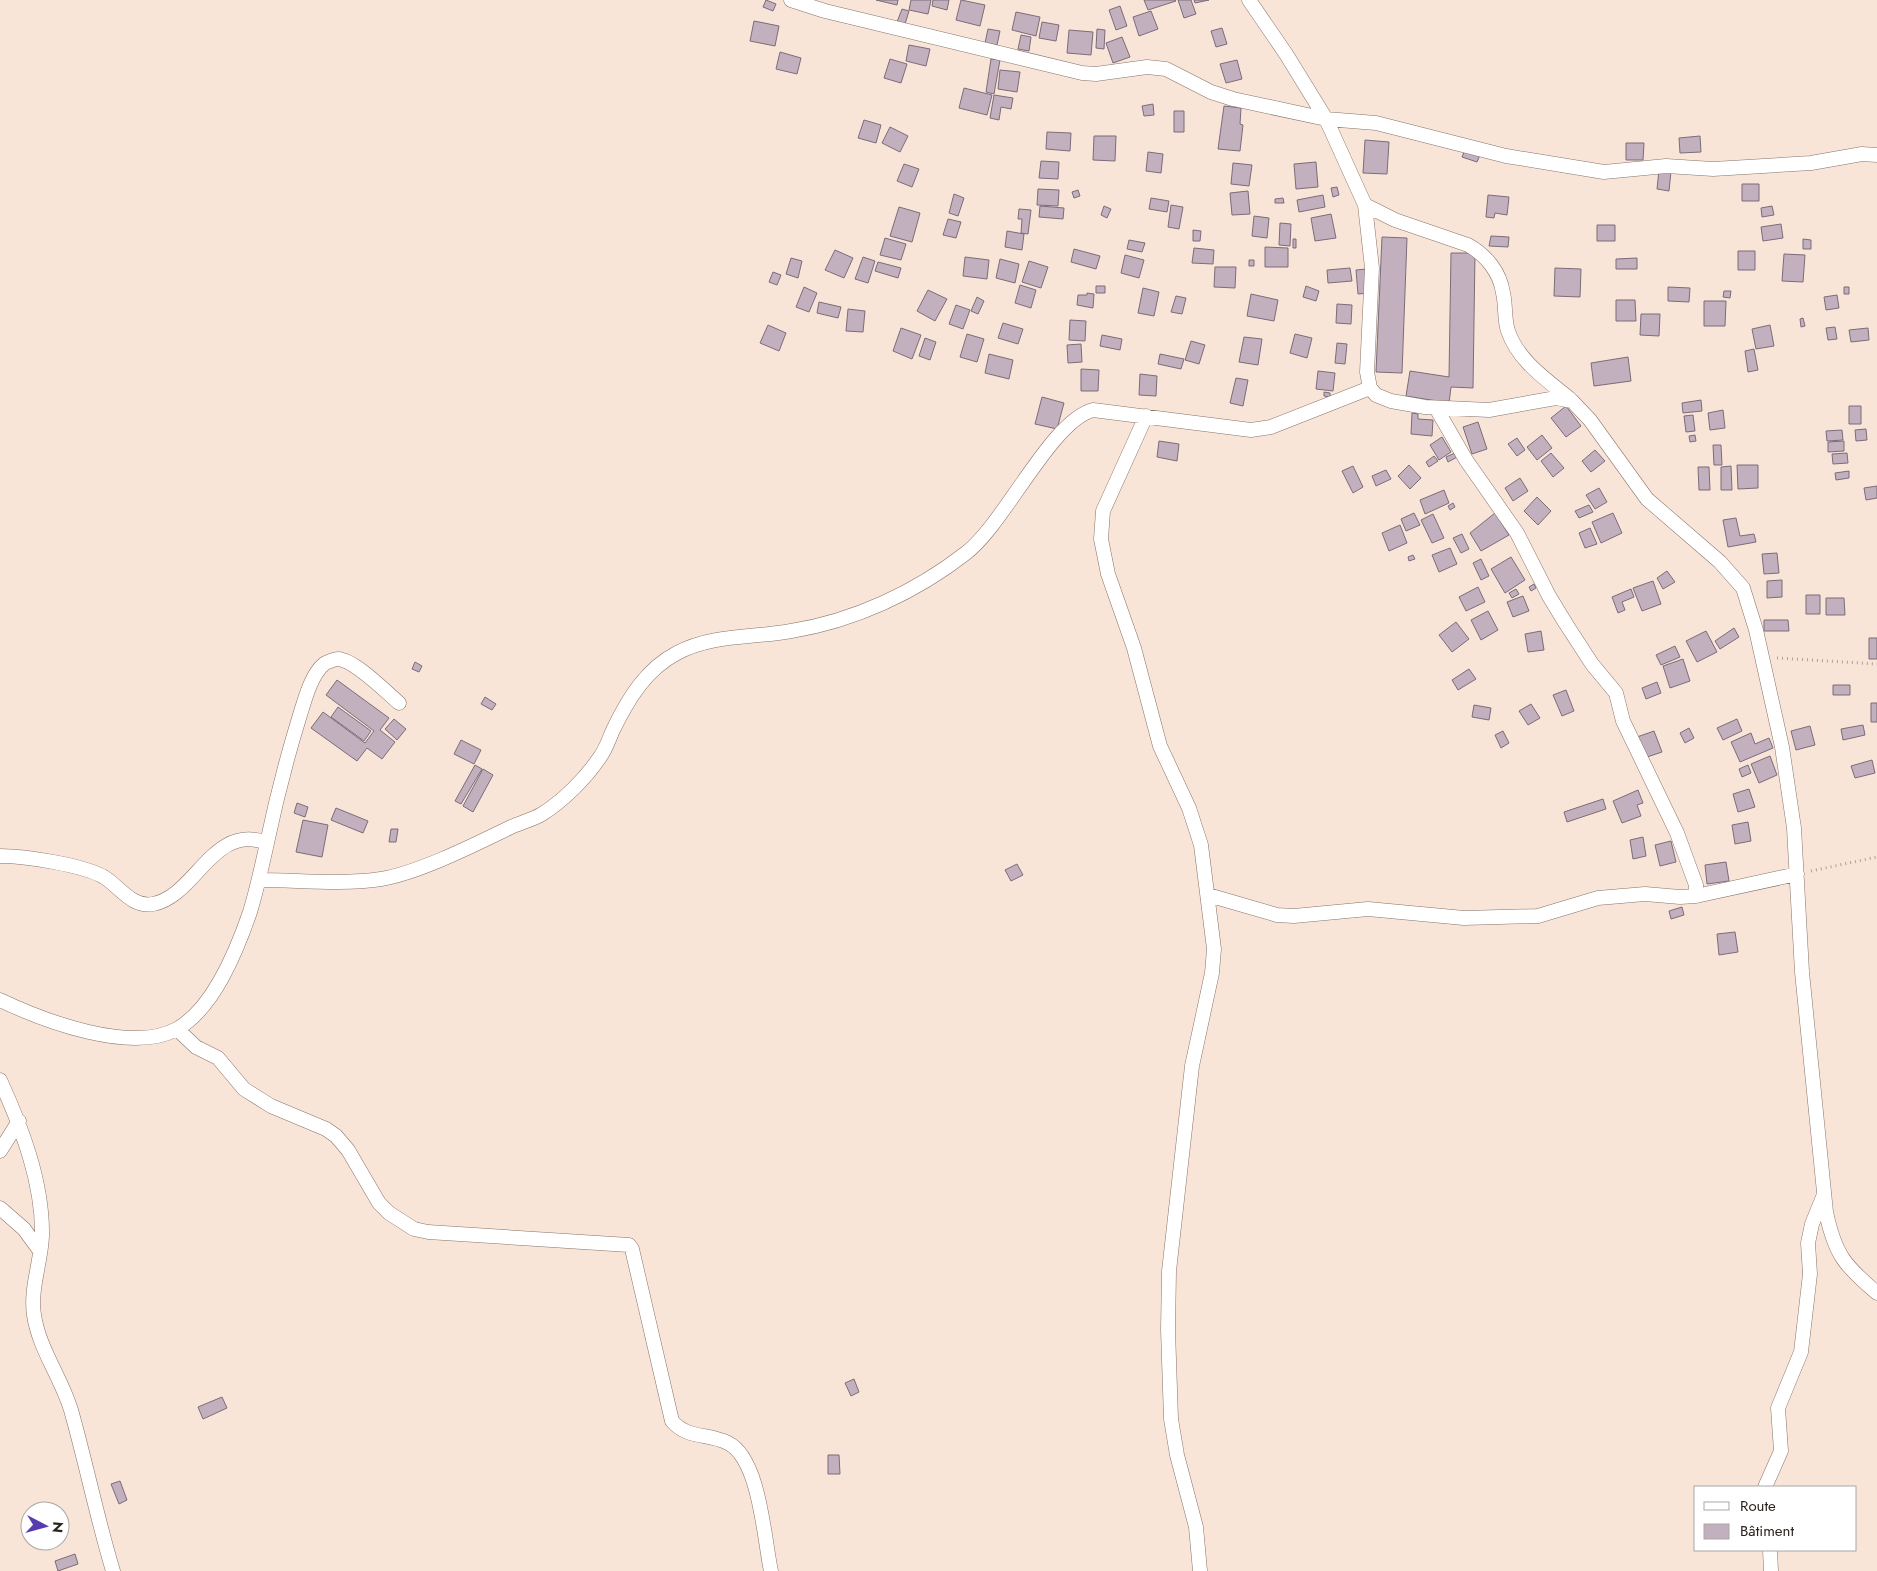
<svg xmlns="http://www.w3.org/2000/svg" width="1877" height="1571" font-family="Jost,sans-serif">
<rect width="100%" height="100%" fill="#f9e4d8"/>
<path fill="#c2b0bf" stroke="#7b6c79" d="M766,0L776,4L773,11L763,7Z
M876,0H898L897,5Z
M911,0H931L928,14L909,10Z
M933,0H949L947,10L932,6Z
M961,0L985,5L980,26L956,20Z
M1144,0H1175L1176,1L1148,10Z
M1178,0H1191L1196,14L1184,18Z
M1194,0H1209L1195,3Z
M1120,6L1127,26L1116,30L1109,10Z
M902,9L909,11L905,24L897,22Z
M1151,11L1158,29L1139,36L1133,17Z
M1016,12L1040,17L1036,36L1012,30Z
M754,21L779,26L775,46L750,41Z
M1042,22L1059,25L1056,41L1039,38Z
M1222,28L1227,44L1216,47L1211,31Z
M988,29L1000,31L997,45L985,43Z
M1097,29L1105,30L1104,49L1096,48Z
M1069,30L1093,32L1091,55L1067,53Z
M1021,35L1031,37L1029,51L1018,49Z
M1122,37L1130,57L1113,63L1106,43Z
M909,45L930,49L926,66L906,61Z
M780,52L801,58L797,74L776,69Z
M890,59L907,64L901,83L884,78Z
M991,59L1000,60L994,94L986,92Z
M1237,60L1242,79L1226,83L1220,64Z
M1000,70L1020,72L1017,92L998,89Z
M964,88L992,95L987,115L959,108Z
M994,95L1013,98L1011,109L1001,107L999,120L990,118Z
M1153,104L1154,115L1144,116L1142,106Z
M1224,106L1241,108L1240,124L1243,125L1240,151L1218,149Z
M1174,111H1184V132H1174Z
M864,120L881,125L876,143L858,138Z
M890,127L908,136L900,152L882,143Z
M1047,132L1071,133L1070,151L1046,149Z
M1094,136H1116L1115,161L1093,160Z
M1700,136L1701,152L1680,153L1679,138Z
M1365,140L1389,142L1387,174L1363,173Z
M1626,143H1644L1643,160H1626Z
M1465,150L1480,155L1477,162L1462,157Z
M1148,152L1163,154L1161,173L1146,171Z
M1041,161L1059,162L1058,179L1039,178Z
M1316,162L1318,187L1296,189L1294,164Z
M1233,163L1252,165L1249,186L1231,184Z
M904,164L919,169L912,187L897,181Z
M1659,170L1671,171L1669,191L1657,189Z
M1742,184H1759V201H1742Z
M1337,187L1339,195L1333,197L1331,188Z
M1038,189L1059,190L1058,206L1037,205Z
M1078,190L1080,196L1074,198L1072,192Z
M1248,191L1250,214L1232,215L1230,193Z
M954,194L964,198L958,216L949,213Z
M1323,195L1325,207L1299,212L1297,200Z
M1488,195L1509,197L1507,215L1495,213L1494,218L1486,217Z
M1151,198L1169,201L1167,212L1149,209Z
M1283,198L1284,203H1275V199Z
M1171,205L1183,207L1179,229L1168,227Z
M1040,206L1064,208L1063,219L1039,217Z
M1104,206L1111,209L1107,218L1101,215Z
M1772,206L1774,215L1762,217L1761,208Z
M899,207L920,213L912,242L890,236Z
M1019,209L1031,210L1028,234L1021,233L1022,219H1018Z
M1331,214L1336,238L1315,241L1311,218Z
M1254,216L1269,218L1267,238L1252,236Z
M948,219L961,222L956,238L943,235Z
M1280,223L1291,224L1290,246L1279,245Z
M1781,224L1783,238L1763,241L1761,227Z
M1597,225H1615V241H1597Z
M1193,230L1201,231L1200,241H1193Z
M1007,231L1024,234L1022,250L1005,247Z
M1491,236L1509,237L1508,247L1489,246Z
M1382,237L1407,238L1402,373L1376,372Z
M885,238L906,244L901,260L880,255Z
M1293,239H1296V248H1293Z
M1803,239L1811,240V249H1803Z
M1129,240L1145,243L1142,252L1127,249Z
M1265,247L1288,248V267H1265Z
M1194,248L1214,250L1213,264L1192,263Z
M1074,249L1100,256L1096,269L1071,262Z
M835,250L853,258L844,278L825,270Z
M1738,251H1755V270H1738Z
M1451,253H1475L1473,388L1451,387L1449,403L1406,396L1410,371L1449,377Z
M1784,254L1805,255L1803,282L1782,281Z
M1125,255L1144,260L1139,278L1121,273Z
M863,257L875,261L868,283L855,279Z
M965,257L989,260L987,279L963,276Z
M791,258L802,261L798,278L786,274Z
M1637,258V269H1616V259Z
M1000,259L1019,264L1015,283L996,278Z
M1249,260H1254V266H1249Z
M1029,261L1048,267L1041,288L1022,282Z
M878,262L901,268L898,278L875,271Z
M1215,267H1236L1235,288L1214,287Z
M1350,268L1352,281L1328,283L1327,270Z
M1555,268L1581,269L1580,297L1554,296Z
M1367,269L1369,293L1358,294L1356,270Z
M773,272L781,275L777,285L769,282Z
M1020,285L1036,290L1031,308L1015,303Z
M1096,286H1105V293H1096Z
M1306,286L1319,291L1316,301L1303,297Z
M804,287L817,293L809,312L796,307Z
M1668,287L1690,288L1689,302L1668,301Z
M1844,287H1849V294H1844Z
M1143,288L1159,292L1154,316L1138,313Z
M928,290L947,299L935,321L917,311Z
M1724,291H1731L1730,298L1723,297Z
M1087,293L1094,294L1093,308L1077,305L1078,295H1087Z
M1251,294L1278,300L1274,321L1247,316Z
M1837,295L1839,308L1826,310L1824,297Z
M1176,296L1186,298L1182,314L1171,312Z
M977,297L984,301L978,314L971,311Z
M1616,300H1635L1636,321H1616Z
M1704,301H1726L1725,326H1704Z
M819,302L841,307L838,318L817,313Z
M1337,304L1352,305L1351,324L1336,323Z
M956,305L970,310L963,329L949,324Z
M848,309L865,311L863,332L846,331Z
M1641,314H1660L1659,336L1640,335Z
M1803,318L1805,326L1801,327L1800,319Z
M1070,320L1086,321L1085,341L1069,340Z
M1003,323L1023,329L1018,344L998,338Z
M768,325L786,333L779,351L760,343Z
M1770,325L1774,346L1756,349L1752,329Z
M1835,327L1837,339L1828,340L1826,328Z
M901,328L921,335L912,359L893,351Z
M1868,328L1869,340L1851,342L1849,330Z
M967,334L984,339L977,362L960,357Z
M1295,334L1312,338L1307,358L1290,353Z
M1102,335L1122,339L1120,350L1100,346Z
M1244,337L1262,339L1258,365L1239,362Z
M925,338L936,342L930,360L919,356Z
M1191,341L1205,345L1199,364L1185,360Z
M1337,343L1347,344L1345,364L1335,363Z
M1081,344L1082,362L1068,363L1067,345Z
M1754,349L1758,370L1748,372L1745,351Z
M989,354L1013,360L1009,379L985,373Z
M1160,354L1184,359L1181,369L1158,364Z
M1628,357L1631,381L1594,386L1591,363Z
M1081,369L1099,370L1098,391H1081Z
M1318,371L1335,373L1333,391L1316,389Z
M1140,374L1157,376L1156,396L1139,395Z
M1236,378L1248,380L1243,406L1230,403Z
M1324,392L1330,393V397L1324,396Z
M1042,397L1064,403L1057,429L1035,424Z
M1701,400L1702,411L1683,413L1682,403Z
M1566,406L1581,426L1566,437L1551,418Z
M1849,406H1861V424H1849Z
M1723,410L1725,428L1710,430L1708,413Z
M1412,413L1418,414V419L1433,420L1432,436L1411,434Z
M1693,415L1695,431L1686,432L1684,416Z
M1478,422L1487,449L1472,454L1463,427Z
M1866,429L1867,440L1856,441L1855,430Z
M1842,430L1843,440L1827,441L1826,431Z
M1542,435L1552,448L1537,460L1527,447Z
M1695,435L1696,441L1690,442L1689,436Z
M1442,437L1451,452L1439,460L1430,445Z
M1517,438L1525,450L1517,456L1508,444Z
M1159,441L1179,444L1177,461L1157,457Z
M1844,441V451L1828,452V442Z
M1713,445H1721L1722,465H1714Z
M1595,450L1605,461L1591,472L1582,461Z
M1457,452L1459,456L1448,462L1446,457Z
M1551,453L1564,468L1553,477L1541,461Z
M1847,453L1848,463L1833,464L1832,454Z
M1434,456L1438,461L1429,467L1426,462Z
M1409,465L1421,478L1410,489L1398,476Z
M1737,465H1758V488L1738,489Z
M1353,466L1363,487L1353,493L1342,471Z
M1731,466L1732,490H1721V467Z
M1698,467H1709L1710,490H1699Z
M1386,470L1391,479L1376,486L1372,476Z
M1849,471V478L1836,480L1835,473Z
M1520,478L1528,491L1513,501L1505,488Z
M1877,486V498L1866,500L1864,488Z
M1599,488L1607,502L1595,509L1586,495Z
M1444,490L1449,503L1425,514L1420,500Z
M1537,497L1551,511L1538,525L1524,511Z
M1453,503L1455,507L1450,510L1448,506Z
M1589,505L1593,512L1579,518L1575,511Z
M1414,513L1420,525L1406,531L1401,519Z
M1495,513L1509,535L1481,551L1470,533Z
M1613,513L1622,533L1601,543L1592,522Z
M1433,514L1444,538L1432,543L1421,520Z
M1736,518L1740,536L1754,534L1756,542L1728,547L1723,520Z
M1400,525L1407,543L1389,551L1382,533Z
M1590,528L1597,544L1585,548L1579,533Z
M1462,534L1469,549L1461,553L1453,538Z
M1450,548L1457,564L1439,572L1432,555Z
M1777,553L1779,573L1764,574L1762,554Z
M1413,555L1415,559L1409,561L1408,557Z
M1511,557L1525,580L1505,593L1491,569Z
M1481,559L1489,576L1481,580L1473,563Z
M1667,571L1675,582L1663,589L1657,578Z
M1782,580V597L1767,598V581Z
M1653,581L1661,604L1642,611L1633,588Z
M1534,584L1536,588L1531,591L1529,587Z
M1478,587L1485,602L1466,611L1459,597Z
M1516,589L1519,594L1512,598L1509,593Z
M1631,589L1634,597L1622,602L1625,610L1618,613L1612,597Z
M1806,595H1820V614H1806Z
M1523,596L1529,611L1513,617L1507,602Z
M1826,598H1844L1845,615H1826Z
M1488,611L1498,630L1481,640L1471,620Z
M1764,620H1788L1789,631H1764Z
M1456,622L1469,639L1452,652L1439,635Z
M1734,628L1739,637L1720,649L1715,641Z
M1541,631L1544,650L1528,652L1525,634Z
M1706,631L1717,652L1697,662L1686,641Z
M1869,638H1877V659H1869Z
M1675,646L1680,657L1661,665L1656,655Z
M1683,659L1690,681L1670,688L1663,666Z
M415,662L422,666L419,672L412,669Z
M1469,669L1476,679L1458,690L1452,680Z
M337,680L389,718L380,730L395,742L382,759L367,748L357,761L311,728L323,712L365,743L374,731L326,695Z
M1657,682L1661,693L1646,699L1642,688Z
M1833,685H1850V695H1833Z
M1566,690L1574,711L1562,716L1553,695Z
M485,697L496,704L492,710L481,704Z
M1871,703H1877V722H1871Z
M1531,704L1540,718L1528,725L1519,711Z
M1474,705L1491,708L1489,720L1472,717Z
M338,707L371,731L364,741L331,717Z
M394,719L406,729L397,740L385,729Z
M1737,719L1742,731L1723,740L1717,728Z
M1863,725L1865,735L1843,740L1841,729Z
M1810,726L1815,745L1796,750L1791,731Z
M1689,728L1694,738L1685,743L1680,733Z
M1503,731L1509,743L1501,748L1495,735Z
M1654,731L1662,752L1644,758L1637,737Z
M1751,733L1755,744L1769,738L1773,748L1740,762L1731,742Z
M461,740L481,750L474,764L454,754Z
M1770,756L1777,775L1759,783L1751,764Z
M1872,760L1875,773L1855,778L1851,766Z
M475,765L482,769L461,804L455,801Z
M1748,765L1751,773L1742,777L1739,769Z
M483,769L493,775L473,812L463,806Z
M1749,789L1755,807L1738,812L1733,794Z
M1638,790L1643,803L1637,805L1641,816L1622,823L1613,801Z
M1603,799L1606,809L1567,822L1564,812Z
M297,803L308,807L305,817L294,813Z
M336,808L368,821L363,833L331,820Z
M303,820L328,825L322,857L296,852Z
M1748,822L1751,841L1735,844L1732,825Z
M391,829H398L396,842H389Z
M1643,837L1646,856L1633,859L1630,840Z
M1671,841L1676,862L1660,866L1655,845Z
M1726,862L1729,881L1707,884L1705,865Z
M1017,864L1023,875L1011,881L1005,870Z
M1682,907L1684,915L1671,919L1669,911Z
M1735,932L1738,952L1719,955L1717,934Z
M854,1379L859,1392L851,1396L845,1383Z
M222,1397L227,1408L203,1419L198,1407Z
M828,1455H839L840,1474H828Z
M120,1481L127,1500L119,1504L111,1484Z
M75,1554L78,1564L58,1571L55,1561Z"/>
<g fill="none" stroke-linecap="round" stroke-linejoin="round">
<defs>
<path id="street" d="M791,0L825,11L1082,73L1096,74L1147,67L1166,69L1211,92L1233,99L1326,119L1376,123L1506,156L1604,172L1666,166L1713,169L1811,163L1862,154L1877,155
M1249,0L1286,54L1326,119L1365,205L1372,268L1367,372L1370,388L1376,395L1391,401L1425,407L1489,410L1556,398L1572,401L1590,420L1647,499L1720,562L1743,588L1756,630L1782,747L1794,828L1802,972L1826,1212C1835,1255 1845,1266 1877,1293
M1365,205L1395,220L1468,245C1486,255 1500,272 1503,293C1506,305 1504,319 1508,331C1518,361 1547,380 1570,399
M1436,408L1466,460L1517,533L1549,596L1566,624L1592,664L1616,693L1623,721L1677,833L1696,885V896L1797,874
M1146,416L1103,511L1101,539L1108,574L1134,648L1160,746L1189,808L1201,845L1214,949L1212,973L1192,1066L1169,1271L1168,1330L1171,1419L1177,1455L1196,1527L1200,1571
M0,856C25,856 83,865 104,877C120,887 132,908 153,904C196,896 213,822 267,843
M259,880C299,880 341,885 381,879C418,873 474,845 509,828C519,823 532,820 542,814C563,801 586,778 600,757C606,749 609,739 613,730C628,699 646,669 677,653C712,634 753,638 791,631C854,621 916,592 966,553C1005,523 1051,421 1093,410L1251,430L1271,427L1370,388
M1208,895L1277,915L1294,916L1368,909L1464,918L1538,916L1598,898L1645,894L1680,897L1696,896
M0,1000C44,1021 131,1054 177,1029C214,1008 237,950 250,912C257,889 262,866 267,843C276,800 287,757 300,715C305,699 311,675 324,664C327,662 335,659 338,659C355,660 386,692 399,703
M177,1029L196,1047L218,1058L244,1089L271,1106L326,1129L336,1136L348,1150L379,1203L389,1213L414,1229L428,1232L629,1245L632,1249L672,1421C687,1439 708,1433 728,1443C760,1459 764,1539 771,1571
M0,1080C22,1128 43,1183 42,1236C41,1262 30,1289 34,1315C39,1349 61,1377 71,1410C86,1463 97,1518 113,1571
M0,1151L19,1121
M0,1208L24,1229L40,1251
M1765,1487L1781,1451L1778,1408L1801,1352L1810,1274L1808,1243L1812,1224L1823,1197
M1770,1550L1771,1571"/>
</defs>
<use href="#street" stroke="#87746a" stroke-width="15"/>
<path stroke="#b09f96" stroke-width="3" stroke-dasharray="1 4" stroke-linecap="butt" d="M1777,658L1877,664
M1811,871L1877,857"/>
<use href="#street" stroke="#fff" stroke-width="14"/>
</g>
<rect x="1694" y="1486" width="162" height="65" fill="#ffffff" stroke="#aaa7a5"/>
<rect x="1704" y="1502" width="25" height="8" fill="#ffffff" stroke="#aaa7a5"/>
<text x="1740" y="1511" font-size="15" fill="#2b231f">Route</text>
<rect x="1704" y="1524" width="25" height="15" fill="#c2b0bf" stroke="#aaa7a5"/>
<text x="1740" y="1536" font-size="15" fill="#2b231f">Bâtiment</text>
<g transform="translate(45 1526) rotate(96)"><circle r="24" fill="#ffffff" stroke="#aaa7a5"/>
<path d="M0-4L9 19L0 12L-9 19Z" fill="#563bb3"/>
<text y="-8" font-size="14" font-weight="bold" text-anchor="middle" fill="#2b231f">N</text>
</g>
</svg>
